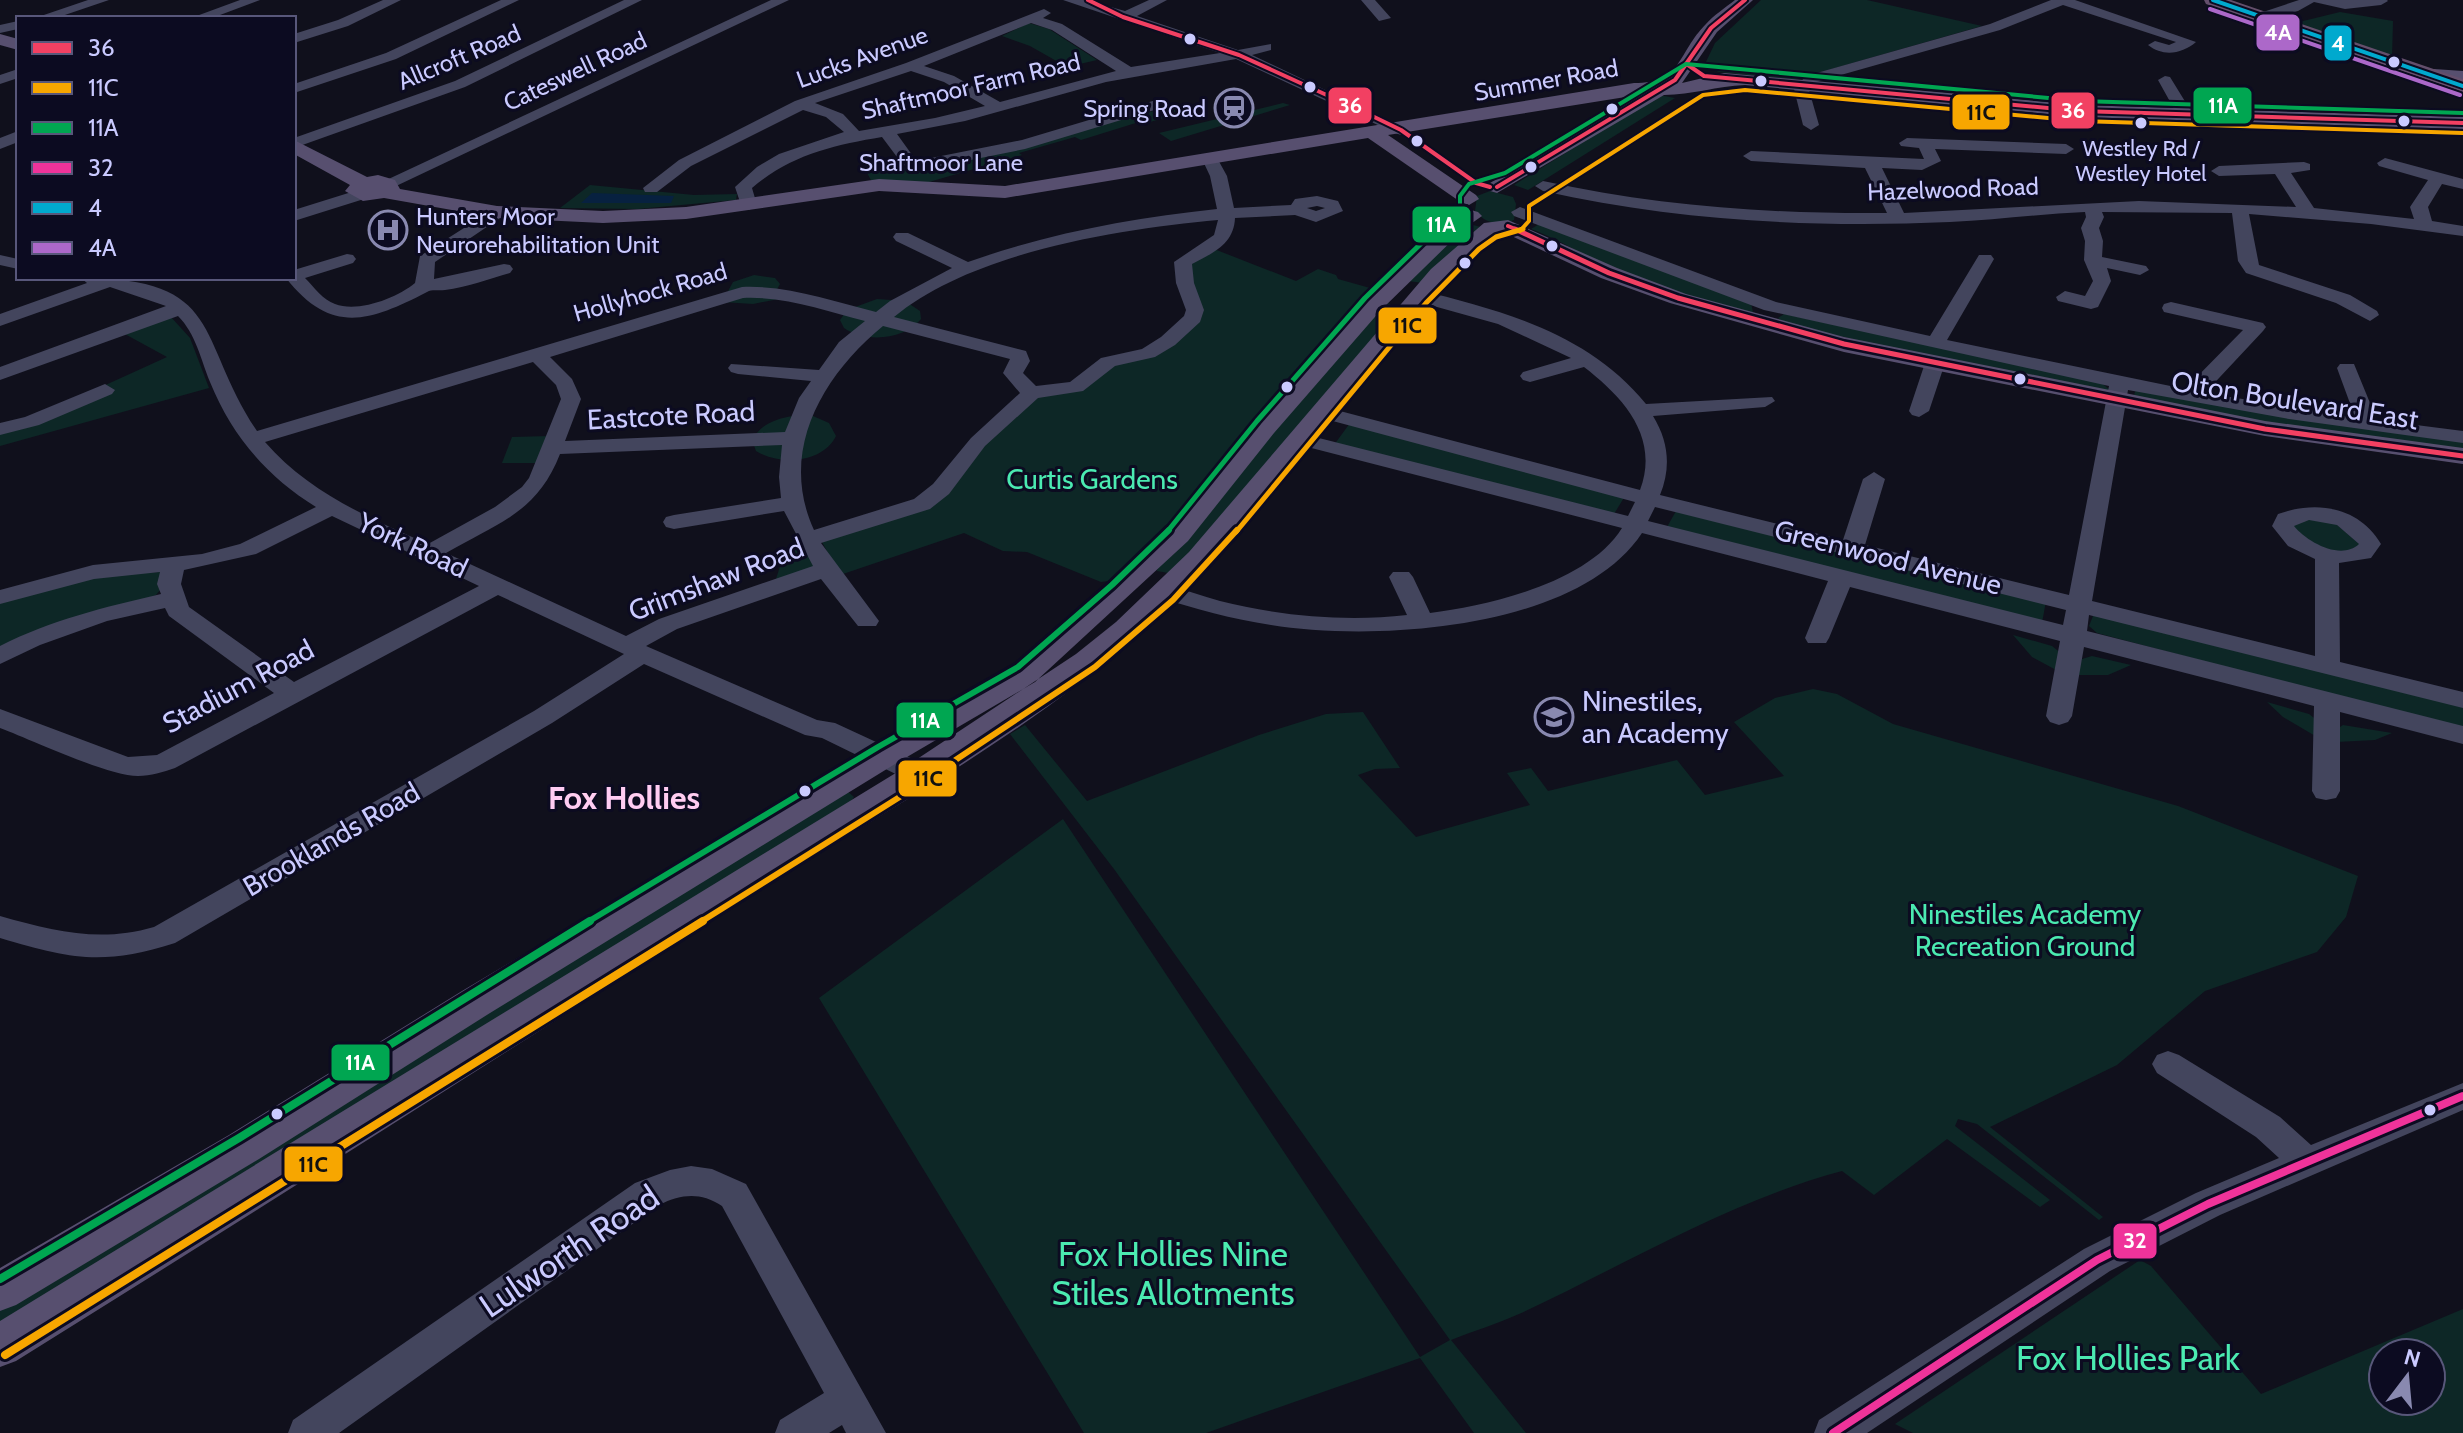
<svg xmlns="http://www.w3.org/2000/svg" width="2463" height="1433" font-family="Cabin,sans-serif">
<rect width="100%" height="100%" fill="#10101c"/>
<path fill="#0d2726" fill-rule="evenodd" d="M1761,0H1867L1982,26L1793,80L1719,72L1704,66L1715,43Z
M2340,12L2393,21L2392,58L2291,24Z
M1029,23L1049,29L1097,60L1067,67L1030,46L1002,36Z
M1659,95L1675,98L1528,190L1514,185Z
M1283,103L1290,105L1171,141L1159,133Z
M1203,104L1202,107L1143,124L1139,122L1081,140L1075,137L1019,153L1022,155L929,182L871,180L867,173L986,156L1161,109Z
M590,185L694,195L737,194L736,200L638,209L560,208Z
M1490,191L1513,197L1516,204L1514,220C1499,227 1485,223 1475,211L1477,196Z
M1541,223L1751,303L1753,312L1745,314C1707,302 1668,291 1631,277C1596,264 1566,242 1531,229Z
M1469,224L1481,227L1423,283L1408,281Z
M1214,249L1296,281L1318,269L1336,275L1338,279L1370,288L1229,450L1163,536L1115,580L1101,582L1027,552L1003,551L964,533L840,575L822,542L913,511L1030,400L1112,364L1153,354L1198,318L1187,275L1194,259Z
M754,275L775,278L780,284L775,293L789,297L753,304L722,302L733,282Z
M877,299L905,301L920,311L921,319C905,340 865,343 844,328L840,320L847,310Z
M1388,303L1395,308L1360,355L1174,574L1157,571L1158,564L1335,354Z
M1784,314L2099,381L2110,390L2105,393L1938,359L1784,323L1778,318Z
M171,317L190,338L209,388L0,446V433L167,357L123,333Z
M2136,389L2463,442V452L2323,435L2139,400L2134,395Z
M793,416H813L829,423L836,436C823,463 780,466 756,451L752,440C761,424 775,419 793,416Z
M1350,423L1625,496L1614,514L1334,445Z
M550,436L539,463H502L512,437Z
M1676,511L2046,601L2042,623L1667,527Z
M2328,517L2364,548L2337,553L2292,536L2294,518Z
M810,539L827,569L780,586L776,579L782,560Z
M161,572V589L156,595L0,651V603L103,575Z
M2093,616H2106L2463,703V730L2097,633L2089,626Z
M2013,635L2052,646L2062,654L2058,671L2032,657Z
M2092,656L2131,665L2108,675H2077L2082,659Z
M1813,689L1837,694L1893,724L2178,806L2358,876L2346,917L2317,952L2205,991L2117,1065L1990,1127L2103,1217L2099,1220L1977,1124L1958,1119L1955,1126L2050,1200L2040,1207L1947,1139L1874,1195L1842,1171C1727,1202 1627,1264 1519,1314C1497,1324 1473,1331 1451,1340L1526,1433H1474L1420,1358L1206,1433H1084L819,998L1063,819L1420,1357L1450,1340L1114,869L1010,734L1025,725L1087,801L1259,735L1326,714L1363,712L1400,768L1375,769L1358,775L1416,837L1530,805L1507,773L1531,768L1548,791L1677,760L1705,795L1784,776L1734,722L1775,698Z
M2267,702L2309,714L2318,721L2317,737L2283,717Z
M2343,725L2392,733L2375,740L2336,742L2337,729Z
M846,790L854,797L843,812L0,1336V1304Z
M2140,1260L2151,1266L2261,1394L2463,1309V1433H1913L1895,1424ZM2383,1353H2431V1401H2383Z"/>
<path fill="#072140" d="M592,193L674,196L671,203H581Z"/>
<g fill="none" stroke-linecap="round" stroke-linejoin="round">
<path fill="#43455d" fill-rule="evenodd" d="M88,0H109L56,18H35Z
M240,0H260L212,18H191Z
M383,0H401L348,26L294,43V34L338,20Z
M501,0H519L396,59L294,93V84L386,53Z
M624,0H642L465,87L294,148V138L455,81Z
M771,0H789L394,187H382L380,183Z
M1063,0H1086L1125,11L1149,0H1167L1137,16L1238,50L1271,44V50L1252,55L1409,130L1401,135L1395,133L1236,59L1106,82L965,121L897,134L915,159L921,160L1022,140L1156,100L1164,105L1161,108L1025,149L921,170L903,165L882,137C834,145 790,155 752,188L757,205L749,210L741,205L735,187L757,167L779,154L844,132L826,117L803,110L691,166L657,192H645L643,188L679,160L795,101L906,63L1044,9L1051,13L1043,18L1062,24L1131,67L1220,53ZM1031,23L1052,30L1116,71L1000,102L954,76L924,66ZM911,71L944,82L985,106L935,118L859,131L843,114L815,103Z
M1361,0H1375L1391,18L1379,21Z
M2051,0H2075L2196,42C2182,54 2163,57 2148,45L2155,41L2169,45L2176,42L2063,5L2000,30L1816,82L1809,90L1819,125L1811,130L1803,125L1794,89L1806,76L1990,24Z
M2299,0H2387L2388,1L2381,5L2345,9L2314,2L2298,11L2258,20L2251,16Z
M18,21V29L0,33V25Z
M18,69V78L0,84V75Z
M2165,76L2170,77L2194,116L2191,119H2181L2178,116L2158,80Z
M18,131V142L0,149V138Z
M1907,138L2066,144L2074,149L2066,154L1935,149L1941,161L1922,170L1882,168L1904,213L2139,201L2296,207L2275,174L2219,176L2211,171L2219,166L2304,162L2310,164V170L2291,173L2314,208L2414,219L2410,207L2428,180L2379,166L2377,163L2385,158L2463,179V189L2442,184L2428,207L2432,221L2463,226V236L2371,224L2249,214L2259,265L2350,295L2377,311L2379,315L2370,321L2336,303L2246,273L2238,261L2232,213L2102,212L2104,217L2099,228L2103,241L2102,257L2146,266L2149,270L2140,275L2107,268L2111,281L2098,307L2091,309L2058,301L2056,297L2065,291L2085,296L2093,281L2084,260L2085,241L2081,228L2086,217L2085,212C2040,214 1995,220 1950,222C1813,228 1677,221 1543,191L1535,186L1543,181C1657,206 1770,214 1887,213L1865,168L1751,161L1743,156L1751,151L1924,159L1919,148L1901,146L1899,143Z
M1210,154L1216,156L1227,176L1234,208L1291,205L1295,199L1317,196L1338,201L1343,211L1316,222L1295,215L1235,218C1234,244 1213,253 1192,264L1194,283L1204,310L1200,322L1175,345L1155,357L1115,366L1083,391L1038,398L985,446L949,494L930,509L821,543L879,621L876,626H858L821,579L677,629L646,646L817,720L835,723L928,766L931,773L928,780L918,782L908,780L822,738L805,735L644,664L552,723L175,943C102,966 71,959 0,938V916C53,931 100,943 154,927L534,711L624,654L498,595L175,768C163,772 151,776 138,776C108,776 32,740 0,728V709L128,757L157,755L274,693L169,616L165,608L107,621L40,645L0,664V646C51,620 105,607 161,594L157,584L160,572L94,579L0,604V590L93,565L202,554L240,544L316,507C267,477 232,436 210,382C201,360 196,334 178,316L0,380V367L166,306L110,287L0,326V314L87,283L81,278C226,278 195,338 257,431L742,287C787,285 832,301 876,312L890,301L952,268L896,241L893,237L896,233H908L968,262C1050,233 1132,218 1217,209L1210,176L1202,159ZM1317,206L1325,208L1316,211L1307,208ZM1218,220L1214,235L1174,262L1176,283L1186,310L1184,316L1161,337L1142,349L1101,358L1070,382L1036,386L1023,373L1030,361L1026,351L894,317C972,252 1119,229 1218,220ZM743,298C785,296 826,311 865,321L839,342L819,370L731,364L728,368L731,372L738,374L811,381L799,398L785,432L565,441L581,399L572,379L550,357ZM883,326L1010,359L1003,373L1020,393L971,438L933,484L914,499L814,530C778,452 822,376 883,326ZM533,362L556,385L561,399L529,478L522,487L495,507L428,544C369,518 308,492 265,442ZM782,445L779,477L781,498L674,515L666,517L663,522L666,527L674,529L784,511L813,566L659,619L626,636L446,553C498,523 537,513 560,454ZM332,516L479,586L294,682L189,607L181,584L184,570L256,554Z
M358,190L366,195L364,199L294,221V210Z
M497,207L503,208L506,212L503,216L435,262L434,279L504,264L510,265L513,269L510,273C489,279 467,287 445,290C438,291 432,289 427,292C369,322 331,335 286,278H294V270L347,254L353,255L356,259L353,263L305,278C314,287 323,300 335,304C358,313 397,298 415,283L420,256Z
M1520,207L1776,302L1930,336L1979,255H1991L1994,259L1947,340L2185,389L2243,330L2164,312L2162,308L2164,304L2171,302L2263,323L2266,327L2263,331L2205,393L2355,417L2337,368L2340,364H2354L2377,420L2463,431V443L2289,419L2128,390L2092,601L2315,656V559L2288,546L2272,526L2278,514C2317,500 2359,507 2381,544L2371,558L2339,563L2340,662L2463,692V708L2089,615L2087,631L2463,726V744L2340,712V791L2336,798L2326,800L2316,798L2312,791L2314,706L2084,647L2072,716L2068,722L2059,725L2050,722L2046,716L2060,641L1850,587L1829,638L1826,643H1808L1805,638L1828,581L1642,533C1578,630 1375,642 1271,625C1232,619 1195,609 1158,597L1154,592L1158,587L1166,585C1184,589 1202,596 1220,601C1279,616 1346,622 1407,615L1389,577L1393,572H1409L1413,577L1430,613C1489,606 1589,582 1622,528L1292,443L1288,439L1292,435L1299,433L1628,516L1635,502L1314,416L1311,412L1314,408L1321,406L1640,490C1660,437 1623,397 1584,367L1530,382L1523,380L1520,376L1523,372L1571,358L1498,324L1412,300L1410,296L1412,292L1419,290C1504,311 1589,334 1646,404L1772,397L1775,401L1765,407L1653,416C1669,442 1671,468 1660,495L1843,540L1863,479L1874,472L1885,479L1865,545L2069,595L2109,386L1764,310L1514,216L1511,212ZM1655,507L2066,610L2063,625L1648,521ZM2309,520L2337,525L2359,544C2341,561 2307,542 2294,526Z
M0,255L18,259V269L0,265Z
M1935,357L1945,363L1929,411L1919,417L1912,415L1909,411L1925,363Z
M105,384L115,390L112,394L39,425L0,435V423L25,417Z
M2168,1051L2179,1055L2280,1117L2311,1145L2463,1083V1110L2220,1215L2110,1271L1867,1433H1814L1819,1420L2084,1249L2196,1193L2279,1158L2256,1137L2157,1073L2152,1064L2157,1055Z
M691,1166L712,1169L746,1184L886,1433H846L842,1425L829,1433H775L780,1420L824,1393L722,1206C700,1192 682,1194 659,1205L339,1433H288L293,1420L635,1183L670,1170Z"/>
<path fill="#574f6f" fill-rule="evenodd" d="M1735,0H1753L1717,32L1682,83L1724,73L2080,105L2463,117V129L2080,117L1745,85C1717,86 1692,95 1664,95L1497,193L1490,191L1487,187L1490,183L1638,95L1388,135L1476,195L1479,199L1469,205L1462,203L1368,138L1005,198L879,191L686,219L603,223L497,218L384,198L363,201L345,191L350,185L294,154V140L367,177L378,175L395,180L400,189L497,206L603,211L686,207L879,179L1005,186L1634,83C1683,83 1677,53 1706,24C1714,15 1725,8 1735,0Z
M0,34L18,39V50L0,45Z
M2434,69L2463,71V81L2428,78L2425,74L2428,70Z
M1471,210L1478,212L1482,216L1465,228L1381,310L1274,433L1188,541L1035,682L895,764L490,1013L259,1159L16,1305L0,1311V1268L229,1135L462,991L871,748L1013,668L1109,586L1168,529L1256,423L1365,300L1449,218Z
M1508,220L1617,268L1686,294L1844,337L2265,421L2463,448V464L2265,436L1844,352L1670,303L1601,278L1501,231L1463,262L1430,295C1333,408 1250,535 1138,635C1023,737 874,817 744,900C502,1055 260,1209 16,1361L0,1367V1321L899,771L1076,654L1116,622L1189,552L1431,269L1484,223Z"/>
<path fill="#644f6c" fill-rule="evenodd" d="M2204,0H2231L2463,79V92L2206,4Z"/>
<defs>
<path id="bus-1-far1" d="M1088,0L1123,17L1239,55L1366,113L1401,130L1476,183L1490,187
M1688,65L1704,76L2080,111L2463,123
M1497,187L1675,80L1711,28L1745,0
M1508,226L1520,231"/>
<path id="bus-1" d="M1515,229L1609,273L1678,298L1844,344L2265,429L2463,456"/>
<path id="bus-2-far3" d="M1520,231L1529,221V206L1703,95L1745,90L2080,121L2463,133"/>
<path id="bus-2-far2" d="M1236,532L1426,303L1479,249L1496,237L1523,229"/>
<path id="bus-2-far1" d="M699,923L906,793L1095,667L1173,600L1237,530"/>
<path id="bus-2" d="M5,1355L703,921"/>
<path id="bus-3-far3" d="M1434,231L1460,210V196L1469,184L1505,173L1686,64L2081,101L2463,113"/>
<path id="bus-3-far2" d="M1167,532L1257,421L1365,298L1436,229"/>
<path id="bus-3-far1" d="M586,923L878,747L1018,667L1112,585L1169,530"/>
<path id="bus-3" d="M0,1279L239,1138L590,921"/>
<path id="bus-4" d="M1833,1433L2097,1260L2208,1204L2463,1096"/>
<path id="bus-5" d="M2213,0L2463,86"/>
<path id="bus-6" d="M2210,9L2460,95"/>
</defs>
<use href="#bus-1-far1" stroke="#0c0b21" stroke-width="8"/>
<use href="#bus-1" stroke="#0c0b21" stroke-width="10"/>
<use href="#bus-2-far3" stroke="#0c0b21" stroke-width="8"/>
<use href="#bus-2-far2" stroke="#0c0b21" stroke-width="10"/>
<use href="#bus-2-far1" stroke="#0c0b21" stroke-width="12"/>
<use href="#bus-2" stroke="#0c0b21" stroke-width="14"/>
<use href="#bus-3-far3" stroke="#0c0b21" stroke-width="8"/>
<use href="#bus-3-far2" stroke="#0c0b21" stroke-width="10"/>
<use href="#bus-3-far1" stroke="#0c0b21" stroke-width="12"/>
<use href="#bus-3" stroke="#0c0b21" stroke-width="14"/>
<use href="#bus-4" stroke="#0c0b21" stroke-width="14"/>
<use href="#bus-5" stroke="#0c0b21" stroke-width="8"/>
<use href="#bus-6" stroke="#0c0b21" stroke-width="8"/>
<use href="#bus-1-far1" stroke="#f24062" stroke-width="4"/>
<use href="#bus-1" stroke="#f24062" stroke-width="5"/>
<use href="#bus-2-far3" stroke="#f7a600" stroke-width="4"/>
<use href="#bus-2-far2" stroke="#f7a600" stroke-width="5"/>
<use href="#bus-2-far1" stroke="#f7a600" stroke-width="6"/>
<use href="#bus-2" stroke="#f7a600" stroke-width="8"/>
<use href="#bus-3-far3" stroke="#00a651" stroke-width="4"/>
<use href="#bus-3-far2" stroke="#00a651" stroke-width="5"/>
<use href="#bus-3-far1" stroke="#00a651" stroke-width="6"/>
<use href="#bus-3" stroke="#00a651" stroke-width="8"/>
<use href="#bus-4" stroke="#ef339a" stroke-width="8"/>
<use href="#bus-5" stroke="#00a9ce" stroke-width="4"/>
<use href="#bus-6" stroke="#ac68c9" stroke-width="4"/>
</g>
<defs>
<symbol id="station-ring" viewBox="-11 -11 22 22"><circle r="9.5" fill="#0c0b21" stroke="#8989b0" stroke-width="1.5"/><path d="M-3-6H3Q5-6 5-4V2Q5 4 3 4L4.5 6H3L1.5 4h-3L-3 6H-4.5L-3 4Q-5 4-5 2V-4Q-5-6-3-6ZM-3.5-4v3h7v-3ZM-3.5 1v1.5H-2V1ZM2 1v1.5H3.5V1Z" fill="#8989b0"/></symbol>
<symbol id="hospital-ring" viewBox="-11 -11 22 22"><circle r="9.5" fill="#0c0b21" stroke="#8989b0" stroke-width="1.5"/><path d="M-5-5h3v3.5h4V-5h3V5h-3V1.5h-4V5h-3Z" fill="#8989b0"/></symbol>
<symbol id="school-ring" viewBox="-11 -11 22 22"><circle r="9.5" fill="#0c0b21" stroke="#8989b0" stroke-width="1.5"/><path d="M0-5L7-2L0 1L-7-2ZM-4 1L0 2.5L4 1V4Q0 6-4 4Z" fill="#8989b0"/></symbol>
</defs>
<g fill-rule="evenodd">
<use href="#station-ring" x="1212" y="86" width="44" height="44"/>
<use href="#hospital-ring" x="366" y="208" width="44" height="44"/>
<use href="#school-ring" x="1532" y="695" width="44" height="44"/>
</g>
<g fill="#cacaff" stroke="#0c0b21" stroke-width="3">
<circle cx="1190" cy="39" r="7"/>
<circle cx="2394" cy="62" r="7"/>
<circle cx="1761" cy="81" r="7"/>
<circle cx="1310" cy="87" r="7"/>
<circle cx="1612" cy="109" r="7"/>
<circle cx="2404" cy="121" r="7"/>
<circle cx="2141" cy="123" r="7"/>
<circle cx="1417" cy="141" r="7"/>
<circle cx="1531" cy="167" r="7"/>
<circle cx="1552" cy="246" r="7"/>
<circle cx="1465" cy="263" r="7"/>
<circle cx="2020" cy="379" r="7"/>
<circle cx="1287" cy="387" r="7"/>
<circle cx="805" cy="791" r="7"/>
<circle cx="2430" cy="1110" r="7"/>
<circle cx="277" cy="1114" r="7"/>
</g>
<g text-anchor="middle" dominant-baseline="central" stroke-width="6" stroke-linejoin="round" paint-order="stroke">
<g font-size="22" fill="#cacaff" stroke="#0c0b21">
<text x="2141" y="148">Westley Rd /<tspan x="2141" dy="25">Westley Hotel</tspan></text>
</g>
<g font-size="24" fill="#cacaff" stroke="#0c0b21">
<text transform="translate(459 57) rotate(-23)">Allcroft Road</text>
<text transform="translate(862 57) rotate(-20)">Lucks Avenue</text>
<text transform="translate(575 71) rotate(-25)">Cateswell Road</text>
<text transform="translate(1546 80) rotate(-10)">Summer Road</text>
<text transform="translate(971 86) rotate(-13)">Shaftmoor Farm Road</text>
<text x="941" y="162">Shaftmoor Lane</text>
<text transform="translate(1953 189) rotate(-2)">Hazelwood Road</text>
<text transform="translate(650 292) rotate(-16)">Hollyhock Road</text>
</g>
<g font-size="24" fill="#cacaff" stroke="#0c0b21" text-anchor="end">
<text x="1206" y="108">Spring Road</text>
<text x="416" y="216" text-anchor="start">Hunters Moor<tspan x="416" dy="28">Neurorehabilitation Unit</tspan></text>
</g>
<g font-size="28" fill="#cacaff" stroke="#0c0b21">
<text transform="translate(2295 400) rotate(9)">Olton Boulevard East</text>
<text transform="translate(671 415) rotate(-3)">Eastcote Road</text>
<text transform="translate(413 545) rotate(25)">York Road</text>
<text transform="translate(1888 557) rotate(14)">Greenwood Avenue</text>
<text transform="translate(716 579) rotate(-21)">Grimshaw Road</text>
<text transform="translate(238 686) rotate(-28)">Stadium Road</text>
<text transform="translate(331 839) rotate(-30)">Brooklands Road</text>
</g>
<g font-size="28" fill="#4beab1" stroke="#0c0b21">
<text x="1092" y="479">Curtis Gardens</text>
<text x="2025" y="914">Ninestiles Academy<tspan x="2025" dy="32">Recreation Ground</tspan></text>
</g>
<g font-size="28" fill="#cacaff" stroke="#0c0b21" text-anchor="start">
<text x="1582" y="701">Ninestiles,<tspan x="1582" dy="32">an Academy</tspan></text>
</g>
<g font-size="32" font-weight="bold" fill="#ffccf2" stroke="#0c0b21">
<text x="624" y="797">Fox Hollies</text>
</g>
<g font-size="34" fill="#cacaff" stroke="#0c0b21">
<text transform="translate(569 1251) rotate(-34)">Lulworth Road</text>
</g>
<g font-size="34" fill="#4beab1" stroke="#0c0b21">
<text x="1173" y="1254">Fox Hollies Nine<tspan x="1173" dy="39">Stiles Allotments</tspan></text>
<text x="2128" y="1358">Fox Hollies Park</text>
</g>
</g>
<g stroke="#0c0b21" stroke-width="3">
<rect x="2255" y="13" width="46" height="39" rx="8" fill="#ac68c9"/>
<rect x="2323" y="24" width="30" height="38" rx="8" fill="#00a9ce"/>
<rect x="2192" y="86" width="61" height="39" rx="8" fill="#00a651"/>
<rect x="1327" y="86" width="46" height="39" rx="8" fill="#f24062"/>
<rect x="2050" y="91" width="46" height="39" rx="8" fill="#f24062"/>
<rect x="1951" y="93" width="60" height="38" rx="8" fill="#f7a600"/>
<rect x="1411" y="205" width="61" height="39" rx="8" fill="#00a651"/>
<rect x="1377" y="306" width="61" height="39" rx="8" fill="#f7a600"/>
<rect x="895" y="701" width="60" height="38" rx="8" fill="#00a651"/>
<rect x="897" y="759" width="61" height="39" rx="8" fill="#f7a600"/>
<rect x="330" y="1043" width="61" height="39" rx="8" fill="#00a651"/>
<rect x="283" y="1145" width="61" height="38" rx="8" fill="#f7a600"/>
<rect x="2112" y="1222" width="46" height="38" rx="8" fill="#ef339a"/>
</g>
<g font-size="22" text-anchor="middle" font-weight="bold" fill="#fff">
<text x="2278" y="40">4A</text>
<text x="2338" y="51">4</text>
<text x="2223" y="113">11A</text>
<text x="1350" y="113">36</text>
<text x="2073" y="118">36</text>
<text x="1441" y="232">11A</text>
<text x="925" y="728">11A</text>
<text x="360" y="1070">11A</text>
<text x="2135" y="1248">32</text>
</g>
<g font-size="22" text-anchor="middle" font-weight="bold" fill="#111">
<text x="1981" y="120">11C</text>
<text x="1407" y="333">11C</text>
<text x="928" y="786">11C</text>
<text x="313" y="1172">11C</text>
</g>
<rect x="16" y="16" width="280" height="264" fill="#0c0b21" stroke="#58577a" stroke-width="2"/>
<rect x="32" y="42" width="40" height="12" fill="#f24062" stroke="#58577a" stroke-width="2"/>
<text x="88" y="56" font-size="24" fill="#cacaff">36</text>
<rect x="32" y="82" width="40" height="12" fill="#f7a600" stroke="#58577a" stroke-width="2"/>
<text x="88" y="96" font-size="24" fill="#cacaff">11C</text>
<rect x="32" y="122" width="40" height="12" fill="#00a651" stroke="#58577a" stroke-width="2"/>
<text x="88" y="136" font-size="24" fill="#cacaff">11A</text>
<rect x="32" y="162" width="40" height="12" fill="#ef339a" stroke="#58577a" stroke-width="2"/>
<text x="88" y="176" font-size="24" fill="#cacaff">32</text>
<rect x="32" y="202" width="40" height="12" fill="#00a9ce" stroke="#58577a" stroke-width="2"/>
<text x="88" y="216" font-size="24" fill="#cacaff">4</text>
<rect x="32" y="242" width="40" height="12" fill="#ac68c9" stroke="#58577a" stroke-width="2"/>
<text x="88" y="256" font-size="24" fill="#cacaff">4A</text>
<g transform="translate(2407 1377) rotate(16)"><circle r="38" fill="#0c0b21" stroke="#58577a" stroke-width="2"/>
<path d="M0-6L14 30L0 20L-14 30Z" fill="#8989b0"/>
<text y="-12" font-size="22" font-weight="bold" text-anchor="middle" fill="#cacaff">N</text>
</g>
</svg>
